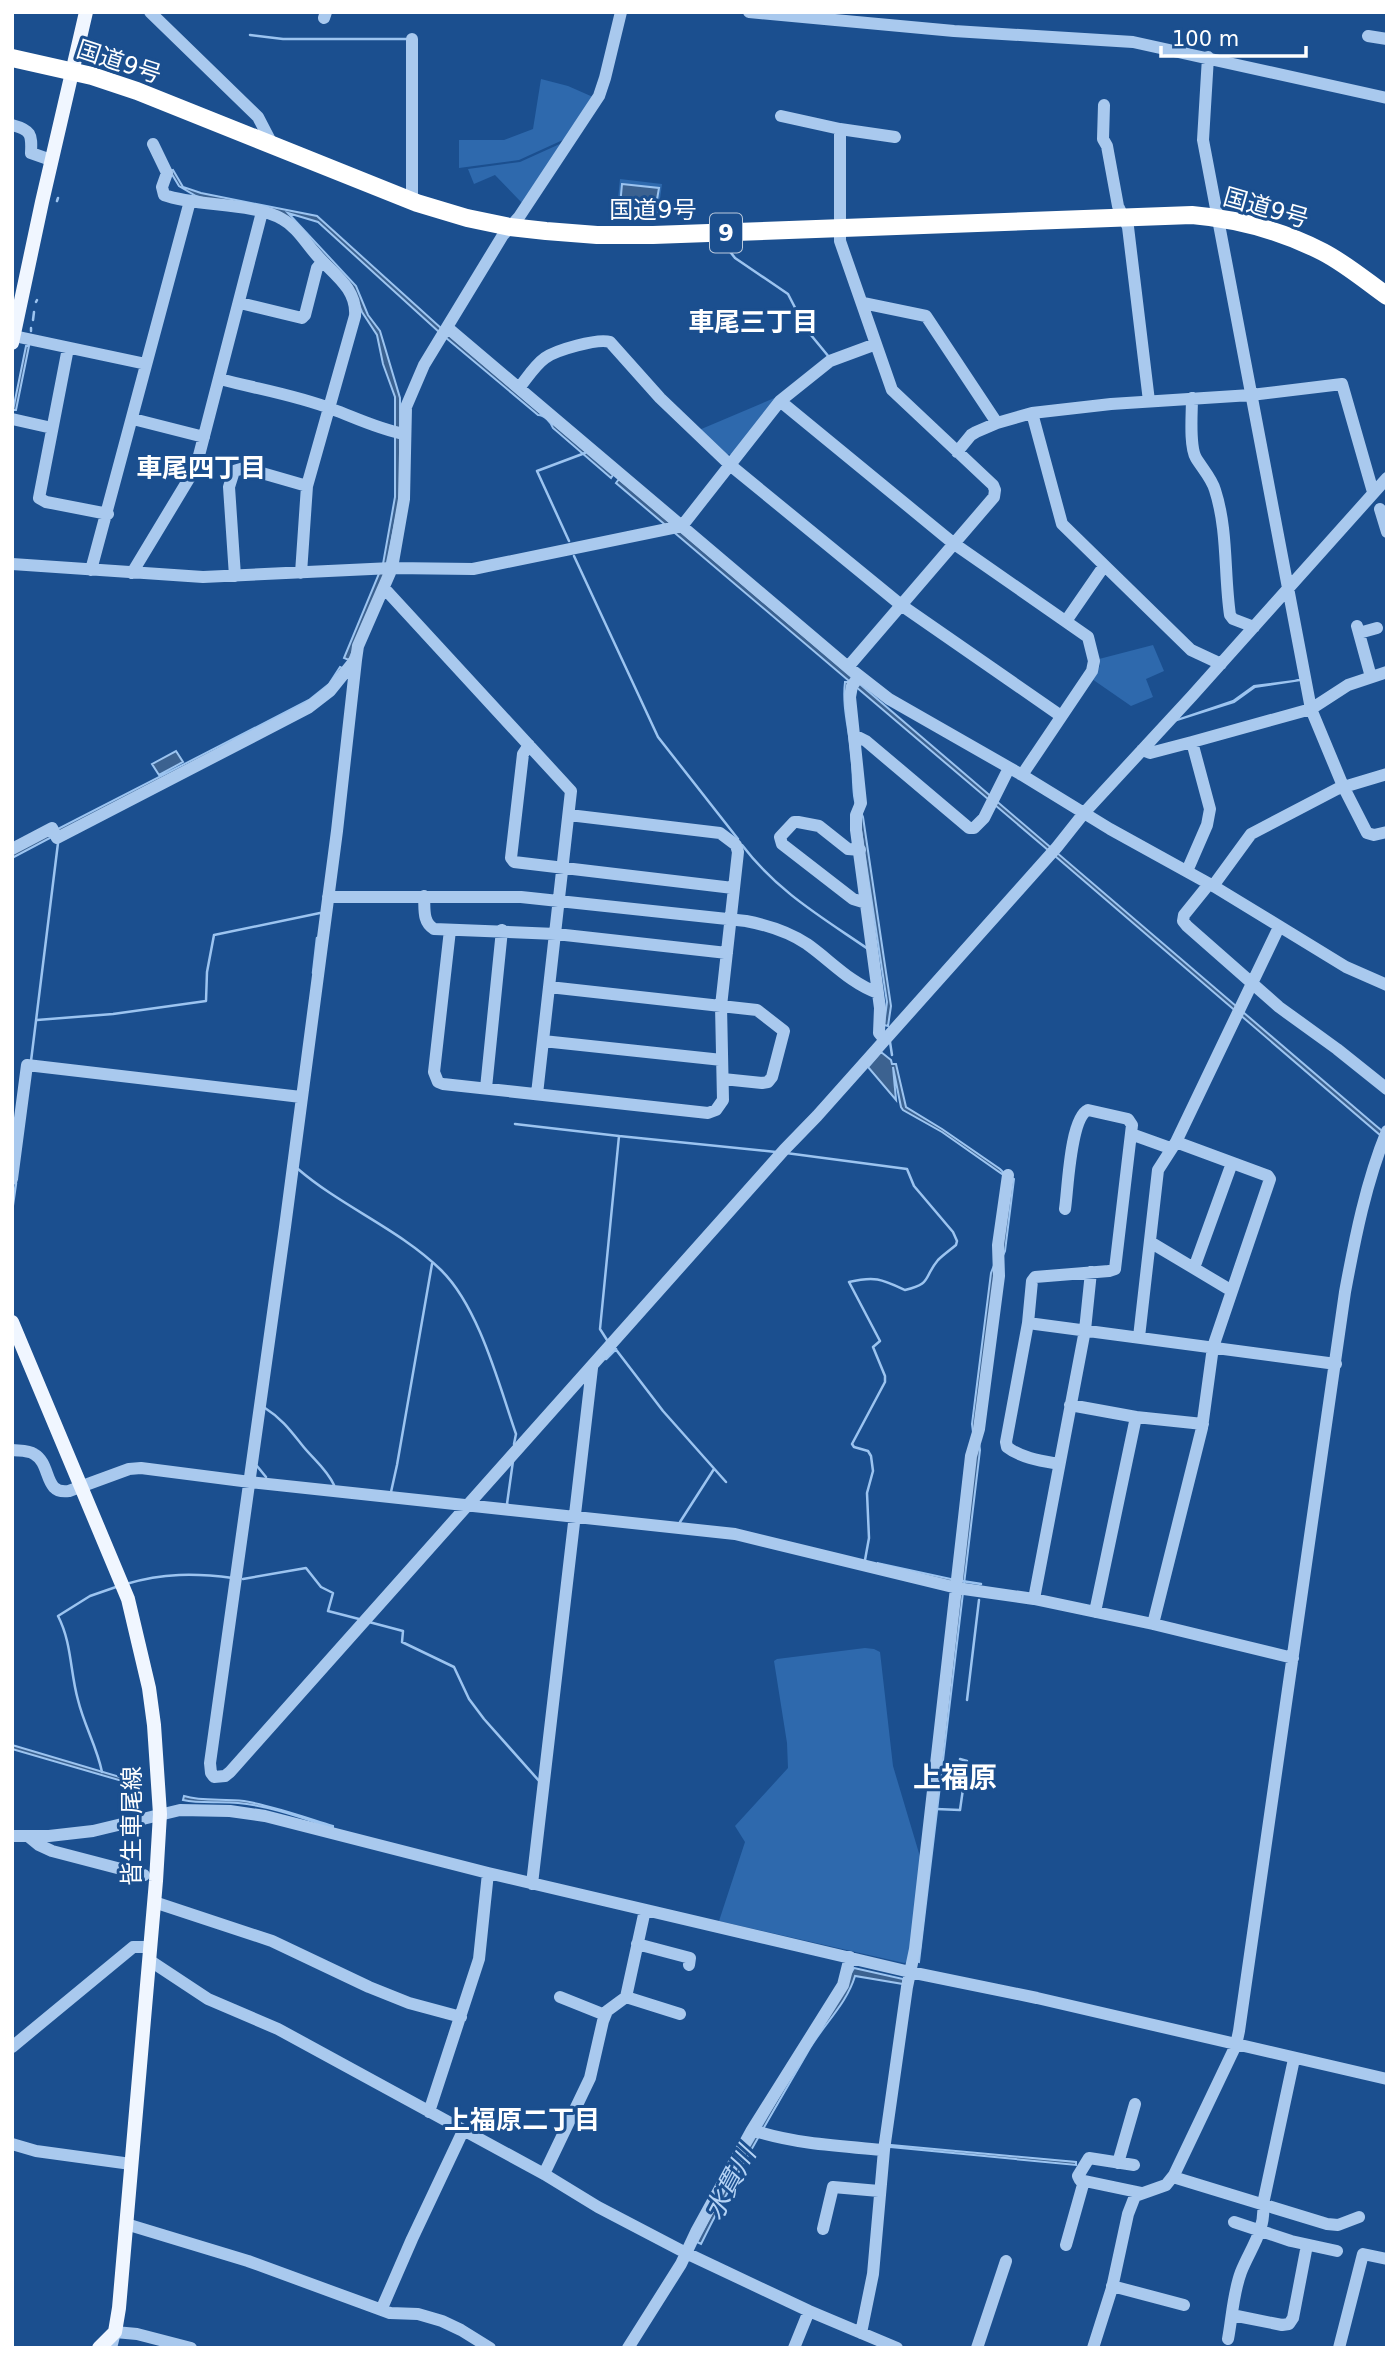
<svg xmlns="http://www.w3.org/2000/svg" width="1399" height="2360" font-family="'DejaVu Sans','Noto Sans JP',sans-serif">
<rect width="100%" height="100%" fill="#1b4f8f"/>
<path fill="#2e69ad" d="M541,79L568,86L593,97L565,139L519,160L459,168V140H504L533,129Z
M562,143L522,203L495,175L474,184L468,169L520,162Z
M620,179L662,184L658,214L617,209Z
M779,396L733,454L725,455L699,430Z
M1153,645L1164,671L1146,679L1153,697L1131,706L1092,679L1100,666L1099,659Z
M865,1648L874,1649L880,1652L893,1766L921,1860L908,1962L904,1963L719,1921L745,1842L735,1826L788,1768L787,1743L774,1661L777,1659Z"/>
<path fill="#3c6290" stroke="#9cc4f0" stroke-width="2" d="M173,170L183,187L201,193L317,216L442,329L613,475L611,478L553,428C551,422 544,415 538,415L439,332L318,222L288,213L356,286L368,315L380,331L400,398V499L384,577L349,660L344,658L383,564L395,497V397L383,364L377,335L362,312L351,285L295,224L196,196L179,186L170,171Z
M622,184L659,188L655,211L620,206Z
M26,346H29L16,410H13Z
M619,479C872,693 1122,910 1375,1125L1387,1135V1141L1055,856L616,483Z
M340,667L344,669L326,692L12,858V852L17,850L309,700L329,684Z
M1301,680L1255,687L1234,702L1174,721L1233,701L1254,686Z
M845,682H848L857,803L863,817L891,1006L888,1026L884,1025L887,1002L859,817C851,796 854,774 851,752C849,729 842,706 845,682Z
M176,751L183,762L159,775L152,764Z
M881,1052L891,1060L892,1064H896L906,1107L942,1129L1000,1169L1003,1172L1002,1174L942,1132L903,1110L901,1107L893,1067L896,1100L868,1067Z
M1012,1178L1014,1179L1005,1251L995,1274L977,1425L980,1450L919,1962L915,1961L957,1592L877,1563L960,1581L975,1449L972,1424L991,1273L1000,1250Z
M12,1745L140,1783L136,1785L12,1749Z
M184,1796C203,1802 224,1798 244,1801C274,1806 304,1817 333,1826V1828C302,1818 270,1806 238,1803C220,1801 201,1804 183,1800Z
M854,1968L903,1979V1984L855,1976C847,2003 825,2023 810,2048C773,2112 734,2177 701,2244L697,2242L725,2188Z
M891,2145L1076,2162V2165L891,2147Z"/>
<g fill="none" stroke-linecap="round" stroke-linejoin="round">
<path stroke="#9cc4f0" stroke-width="2.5" d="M250,35L283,39H406
M57,201L58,198
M724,244L735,258L788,294L806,329L829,357
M36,302L37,300
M33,320L34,312
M31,331V328
M569,541L537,471L585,453
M574,556L658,737L738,839
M742,845C778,892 820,916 868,949
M313,973L317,938
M37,1020L113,1014L206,1001L207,972L214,935L320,913
M890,1042L892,1055
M31,1061L58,843
M515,1124L619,1136L600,1329L607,1340
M619,1136L776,1152
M786,1153L907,1169L914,1186L953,1232L957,1241L956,1245C950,1250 943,1255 938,1260C923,1278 932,1284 905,1290C881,1279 875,1276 849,1282L880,1341L873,1347L885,1376V1382L852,1444L854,1447L868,1451L871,1456L873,1471L867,1493L869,1538L865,1560
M298,1169C342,1207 399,1229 441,1270C479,1307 499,1385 516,1434L514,1444
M12,1211L16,1183
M614,1347L663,1411L726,1482
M606,1359L616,1349
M265,1408C281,1418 290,1430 302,1445C313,1459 326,1468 334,1485
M257,1466L266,1477
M391,1492L397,1465L432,1264
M507,1504L513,1461
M680,1522L714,1469
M243,1579L306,1568L321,1587L333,1593L328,1611L359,1619
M962,1581L981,1584
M126,1584C163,1573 195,1573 233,1578
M369,1622L403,1631L402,1642L454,1667L469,1699L484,1719L540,1782
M967,1700L979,1600
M102,1772C97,1747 84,1725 78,1700C70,1672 72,1643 58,1616L90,1596L116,1587
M936,1809L960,1810L967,1761L960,1759"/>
<path stroke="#a9c9ee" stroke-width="12" d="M150,12L258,117L272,144
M621,12L605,78L599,96L519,217L503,235L424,365L406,407L404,499L392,568L358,646L356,660L337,831L285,1227L210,1763L211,1773L214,1777L225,1776L230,1772L784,1150L817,1116L1057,847L1084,813L1192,696L1387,478
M749,12L954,31L1133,42L1387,98
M324,18L326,12
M1368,36L1387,39
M1208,57L1203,140L1311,709L1343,786L1367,833L1374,835L1387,832
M1104,105L1103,139L1107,146L1118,206L1128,227L1149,401
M781,116L840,129L895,137
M12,125C31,130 32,134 31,153L51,160
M840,129V241L892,390L993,485L995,490L994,497L848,667
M153,144L167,173L162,187L164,195C197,207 252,202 282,219C299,228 309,249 323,262C339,278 357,292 355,316L307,486L301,573
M412,201V39
M240,303L302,318L305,315L317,268L322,262
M863,303L926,316L997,423
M448,328L848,667L889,699L1022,775L1110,829L1215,887L1346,967L1387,985
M14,336L146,364
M68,348L39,498L46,502L108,514
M220,379C257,389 296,395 332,409C356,418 378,429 404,434
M519,388C527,378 535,365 545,358C556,350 598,338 610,342L660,398L730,465L901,605L1061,716
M1192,398C1192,413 1189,446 1196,458C1202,468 1212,479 1215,490C1228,530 1224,574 1230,615L1233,619L1254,627
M780,401L953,543L1088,637L1094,661L1092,671L1022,775
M1032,413L1062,524L1191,650L1221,664
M12,419L52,428
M133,419L204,437
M957,452L971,435L976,432L997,423L1032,413L1111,404L1251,395L1342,384L1373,492
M1380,509L1387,532
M12,564L203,577L392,568L473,569L682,526L780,401L830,361L876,344
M91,570L190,201
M132,573L196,467L262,212
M235,576L229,487L234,471L244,468L307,486
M384,588L571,791L537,1094
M1066,621L1104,566
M1357,626L1371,677
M1359,633L1377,628
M859,676L852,686L850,697L861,803L856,815V830L880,1008L879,1033L884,1039
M854,735L866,741L969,828H974L984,818L1009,768
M529,745L523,754L511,858L514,862L733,888
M1142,750L1150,753L1192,742L1311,709L1348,685L1387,672
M12,849L52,828L57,838L308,708L330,691L355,660
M860,850L848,849L819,826L798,822H794L780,837L782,844L853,899L866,903
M1187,871L1207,825L1210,809L1192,742
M1209,884L1184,915L1183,921L1187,926L1279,1007L1337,1049L1387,1089
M1213,886L1251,834L1337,789L1387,774
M424,896C425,908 422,922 434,929L556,934L727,953
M328,897H521L746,921C767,925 789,932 807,944C831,961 850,983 878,993
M450,930L434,1072L438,1082L443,1084L708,1113L716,1110L723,1100L721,1006L738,852L736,845L720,833L569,815
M549,987L757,1010L784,1031L772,1077L768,1082L762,1083L723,1079
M543,1041L722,1060
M486,1088L502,930
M1131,1134L1170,1148
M12,1179L27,1065L301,1097
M1150,1242L1232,1291
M1194,1268L1232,1163
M1028,1323L1032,1281L1035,1277L1109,1271L1115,1269L1132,1125L1128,1119L1088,1110C1070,1118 1068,1189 1065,1209
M1139,1337L1158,1170L1176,1142L1279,927
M1070,1405L1136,1417
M12,1450C19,1451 28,1450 34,1454C52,1464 43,1495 69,1491L129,1469L141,1468L250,1482L735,1534L957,1588L1034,1599L1153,1624L1293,1658
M1059,1464C1042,1461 1021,1458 1007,1447L1006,1442L1028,1323L1336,1364
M1034,1599L1085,1330L1091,1272
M1095,1612L1136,1417L1203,1424
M1153,1624L1202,1428L1213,1347L1270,1179L1268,1176L1176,1142
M12,1836H49L93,1831L180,1810L230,1811L265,1816L488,1873L910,1972L1037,1998L1387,2079
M28,1836L39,1845L52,1851L144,1875
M532,1884L592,1368
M154,1902L272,1941L369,1987L409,2003L461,2017
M637,1944L690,1958L689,1965
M149,1960L208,1999L278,2029L544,2174L598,2207L686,2253L809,2311L897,2348
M560,1997L605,2015
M626,1997L680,2014
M12,2047L133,1947H151
M429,2112L479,1959L488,1873
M752,2130C795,2144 839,2146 884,2150
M12,2144L36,2151L131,2164
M1118,2163L1135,2104
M1134,2165L1089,2158L1078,2176L1080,2180L1142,2193
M544,2174L590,2078L603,2021L607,2011L626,1997L645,1910
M1173,2177L1327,2224L1338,2225L1359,2217
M1234,2222L1291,2241L1337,2251
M126,2224L248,2261L390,2313L418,2314L442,2321L461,2330L490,2348
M823,2229L833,2187L879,2191
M1066,2245L1084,2181
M1112,2286L1184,2305
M382,2308L412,2239L463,2131
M1232,2315L1282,2325L1289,2324L1293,2318L1307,2245
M861,2333L873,2274L884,2150L907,1987L915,1949L971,1456L979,1429L999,1276L998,1245L1008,1175
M1228,2339C1232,2318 1233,2293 1241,2272C1250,2249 1266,2230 1263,2204L1294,2059
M111,2348L115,2332L137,2334L191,2348
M628,2348L681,2264L696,2232L752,2130L843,1985L850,1957
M794,2348L809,2311
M977,2348L1006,2261
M1093,2348L1112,2288L1128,2214L1135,2196L1166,2185L1174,2175L1236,2045L1239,2031L1345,1292C1355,1238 1366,1182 1387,1131
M1339,2348L1363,2254L1387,2259"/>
<path stroke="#f0f6ff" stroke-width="14" d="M12,343L42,202L86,12
M12,1322L128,1599L149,1688L154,1725L160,1814L156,1881L119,2308L115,2332L99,2348"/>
<path stroke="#fff" stroke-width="18" d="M12,58L92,76L137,91L417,203L467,218L510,227L546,231L597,235H653L1192,215C1238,219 1282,231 1323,252C1346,264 1366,281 1387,296"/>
</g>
<g text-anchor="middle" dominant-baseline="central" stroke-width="6" stroke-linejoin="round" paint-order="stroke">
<rect fill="#1b4f8f" stroke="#bbcadd" stroke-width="2" x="710" y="213.5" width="32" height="39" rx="5"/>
<g font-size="23" font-weight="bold" fill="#fff">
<text x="726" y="233">9</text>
</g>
<g font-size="24" fill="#fff" stroke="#1b4f8f">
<text transform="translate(119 62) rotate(18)">国道9号</text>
<text transform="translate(1266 208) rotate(16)">国道9号</text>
<text x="653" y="210">国道9号</text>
<text transform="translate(132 1826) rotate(-90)">皆生車尾線</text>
</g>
<g font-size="26" font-weight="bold" fill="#fff" stroke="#1b4f8f">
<text x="753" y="322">車尾三丁目</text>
<text x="201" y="468">車尾四丁目</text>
<text x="522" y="2120">上福原二丁目</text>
</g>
<g font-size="26" font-style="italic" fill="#b5d3f5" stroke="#1b4f8f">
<text transform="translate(730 2183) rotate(-62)">水貫川</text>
</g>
<g font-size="28" font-weight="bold" fill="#fff" stroke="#1b4f8f">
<text x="955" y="1777">上福原</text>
</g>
</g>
<rect width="1399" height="2360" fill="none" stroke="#ffffff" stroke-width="28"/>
<path d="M1161 46v10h145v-10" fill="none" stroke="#ffffff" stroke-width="3.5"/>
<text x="1172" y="46" font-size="21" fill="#ffffff" stroke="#1b4f8f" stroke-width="5" paint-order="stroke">100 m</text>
</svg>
